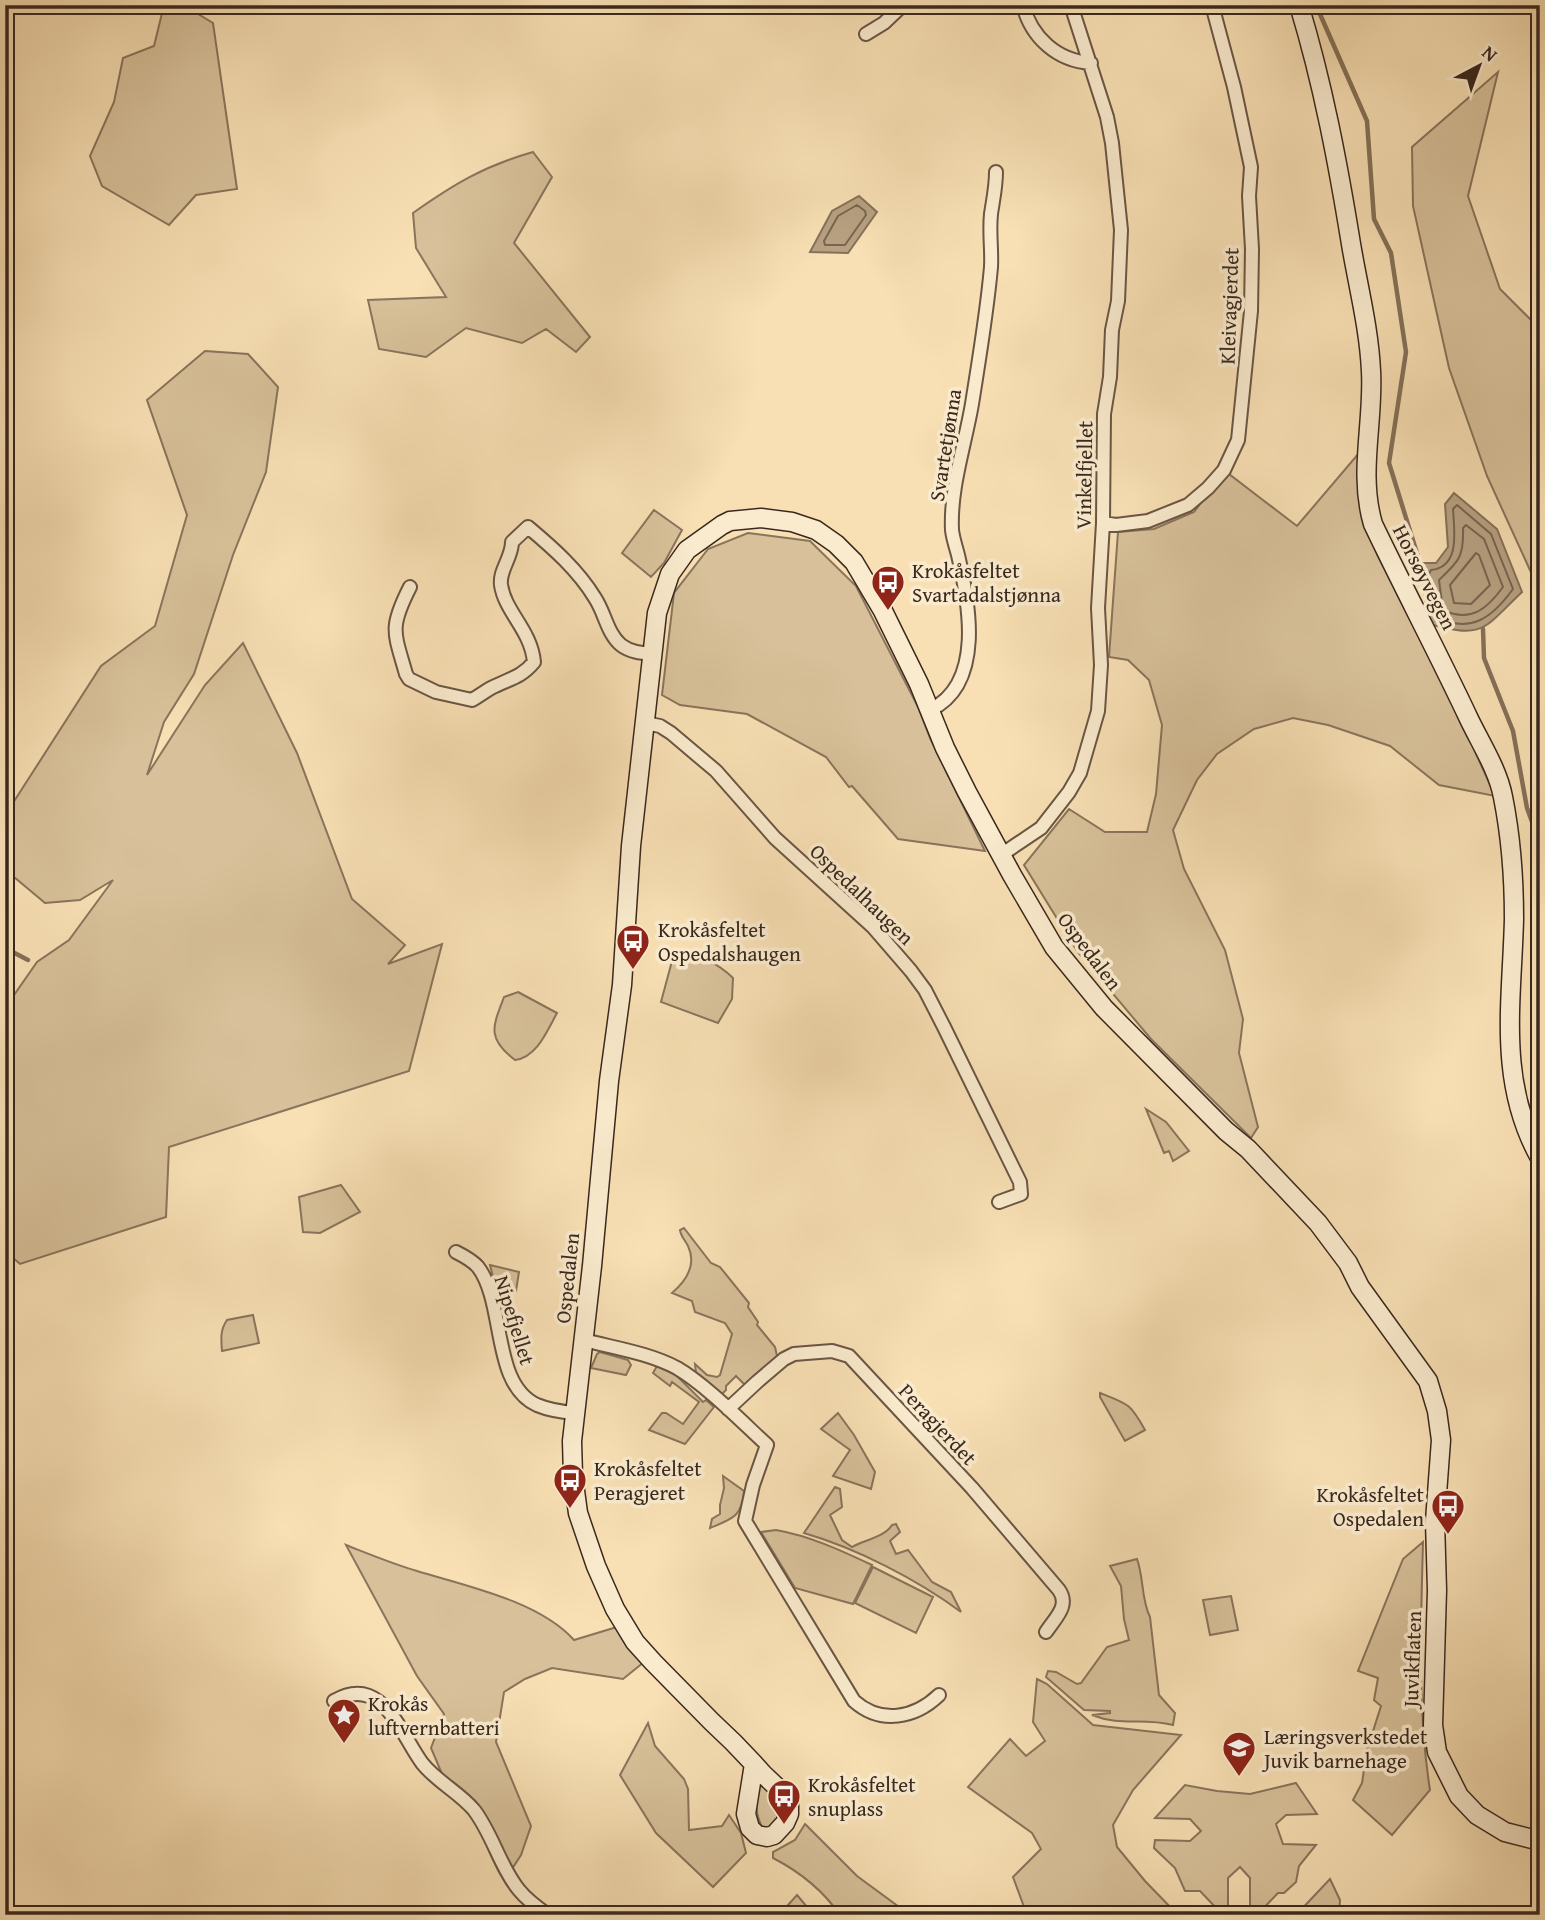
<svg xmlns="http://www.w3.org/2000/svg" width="1545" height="1920" font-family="'Gentium Book Plus',serif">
<rect width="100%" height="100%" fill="#f8e0b4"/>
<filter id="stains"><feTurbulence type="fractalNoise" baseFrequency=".00286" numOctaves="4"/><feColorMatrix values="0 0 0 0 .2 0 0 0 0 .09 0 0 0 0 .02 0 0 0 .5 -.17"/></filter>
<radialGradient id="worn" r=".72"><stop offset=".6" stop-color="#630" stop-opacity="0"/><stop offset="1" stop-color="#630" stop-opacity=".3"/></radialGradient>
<path fill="#d8c19a" stroke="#89745c" stroke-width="2" d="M164,5H183L213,23L237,189L196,195L169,225L102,186L90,156L114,102L123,58L154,46Z
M1498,72L1468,196L1500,289L1540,329V592L1487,476L1449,368L1413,206L1412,147Z
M533,152L552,177L514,243L590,337L576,352L546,329L522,343L466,328L426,357L379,349L368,300L446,297L416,248L413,213C454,184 484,166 533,152Z
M205,351L248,354L278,387L266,472L233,555L194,674L164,722L147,775L205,685L243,643L297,753L352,899L405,945L388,964L442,944L409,1071L169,1147L166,1217L20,1264L5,1251V1008L37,962L69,940L113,880L80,900L45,903L14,877L11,806L101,666L155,626L187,515L147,400Z
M1359,453L1364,518L1378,556L1446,687L1495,796L1439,785L1390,746L1328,725L1293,718L1254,729L1217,754L1197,780L1173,830L1184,869L1225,950L1243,1019L1239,1053L1258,1127L1251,1138L1151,1039L1077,951L1024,865L1069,809L1105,832H1147L1156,794L1162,725L1149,680L1128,660L1109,657L1118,532L1154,529L1194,512L1225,471L1297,526Z
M654,510L682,530L664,563L651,577L622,553Z
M748,533L810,541L856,586L918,707L930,738L985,851L898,839L852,786L849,787L826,757L747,714L680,705L662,695L674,593L708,549Z
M675,950C697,954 717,962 733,978L732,999L718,1023L661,1002Z
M518,992L557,1013C547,1031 537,1057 515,1060C486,1038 493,1026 504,997Z
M1146,1109L1166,1122L1189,1151L1173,1161L1169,1151L1164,1153Z
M341,1185L360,1212L320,1233L303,1232L299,1197Z
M684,1228L711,1263L720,1267L749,1303L748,1307L758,1322L757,1325L775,1347L777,1356L745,1385L736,1376L726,1386V1390L722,1394L696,1373L695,1364L707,1375L717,1377L720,1375L732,1334L725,1323L695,1312L692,1301L672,1293C686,1281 697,1265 688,1246C685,1240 681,1237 680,1230Z
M490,1265L519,1272L516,1291L499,1301Z
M253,1315L259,1343L222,1351C221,1339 220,1330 227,1320Z
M600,1352L628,1360L631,1365L626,1375L591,1368L597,1354Z
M657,1366L676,1375L703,1402L706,1400L714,1407L685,1444L649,1430L662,1413H666L683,1424L699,1402L672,1382L670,1386L653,1373Z
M1100,1393C1128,1404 1130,1403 1145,1430L1125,1441L1100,1397Z
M838,1413L854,1435L875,1472L871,1489L833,1476L850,1450L821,1429Z
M723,1476L744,1491C742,1517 732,1519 710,1528L712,1519L720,1514V1505L724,1488Z
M835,1487L840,1489L842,1507L830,1515L842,1540L852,1547C864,1540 885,1537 892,1525L896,1524L900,1532L890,1541L896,1554L908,1550L932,1582L951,1592L961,1612C918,1580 856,1548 804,1533Z
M776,1530C810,1536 840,1550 872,1565L853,1604L795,1588L761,1532Z
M1423,1542C1421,1624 1417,1708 1430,1790L1392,1835L1353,1800L1362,1783L1367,1750L1381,1706L1374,1700L1378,1678L1358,1671L1403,1559Z
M346,1545C369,1554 393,1564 417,1571C466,1586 539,1601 574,1640L617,1627L644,1662L623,1679L552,1668L525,1679L504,1692L496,1742L531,1826L521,1855L510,1872L481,1812L445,1781L431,1748L444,1714L417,1676Z
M1137,1559C1144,1578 1141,1599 1150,1617L1159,1695L1175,1713L1173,1725C1142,1717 1122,1727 1092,1715L1110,1713V1711L1084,1710L1046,1677L1048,1671L1056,1672L1077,1684L1081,1683L1107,1647L1129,1640L1124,1619L1121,1586L1110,1566Z
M873,1567L933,1597L916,1633L855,1603Z
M1231,1596L1238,1630L1210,1635L1203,1600Z
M1037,1679L1047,1684L1093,1725L1181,1735L1133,1790L1113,1825L1117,1847L1145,1881L1178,1915H1027L1013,1877L1041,1849L1032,1833L968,1787L1010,1739L1026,1756L1045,1741L1033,1722Z
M648,1723L655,1746L684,1779L688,1789L689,1830L722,1826L729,1815L741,1833L746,1853L713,1887L656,1833L620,1775Z
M759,1779L783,1808L775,1827L763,1829C753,1811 757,1799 759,1779Z
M1296,1783L1317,1814L1286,1815L1276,1824L1283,1844L1316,1845L1299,1866L1296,1882L1284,1893H1278L1258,1914L1250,1913V1878L1240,1867L1228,1878V1913L1220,1912L1200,1891H1185L1175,1868L1154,1848L1155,1840L1190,1841L1201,1831L1190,1819L1155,1818L1185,1785L1217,1791L1250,1794Z
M805,1824L857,1876L910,1915H840C822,1889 800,1872 773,1858V1852L795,1840Z
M1330,1879L1340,1900L1339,1915H1296Z
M797,1895L813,1914L779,1915Z"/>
<path fill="#b7a181" stroke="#857159" stroke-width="2" d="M859,196L877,212L848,253L810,252L832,211Z
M1454,493L1497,529L1522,592C1483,629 1485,639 1429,624L1420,563H1436L1448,547L1445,504Z"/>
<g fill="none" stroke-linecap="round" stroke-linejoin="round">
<path stroke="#786450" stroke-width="2" d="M857,205L865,211L866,215L845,245H825L824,241L838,216Z
M1457,505L1491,534L1513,589C1492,618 1471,634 1435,617L1429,574L1431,570C1461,567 1454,529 1453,509Z
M1466,525L1484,539L1503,587C1487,609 1471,623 1443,610L1439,580C1459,561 1464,557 1463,528Z
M1476,553L1479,555L1490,585L1471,604L1454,603L1450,585Z"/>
<path stroke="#857159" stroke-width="4.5" d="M1316,5L1367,121L1374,219L1391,253L1406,352L1389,463L1420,563
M1483,629L1484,658L1513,731L1527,808L1540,844
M5,948L28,960"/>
<defs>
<path id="street" d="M1023,5C1031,37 1057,61 1091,63
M866,34L884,23L903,5
M1103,523L1116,525L1148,521L1188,505L1208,488L1224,470L1238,440L1251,311L1252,249L1249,196L1251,167L1234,87L1212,5
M410,587C389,628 394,632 406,674L409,679L436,692L472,700C479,696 484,692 491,688C508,679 521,678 534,662C531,630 505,612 501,585C499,570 512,558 512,542L528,527C553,548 578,570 595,598C605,613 607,633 621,645C630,652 641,653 652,654
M930,710C985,684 969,602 958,555C956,547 953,539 952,530C950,488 965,445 972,404C979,359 987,313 991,267C992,250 989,232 991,214C993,200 996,187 996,172
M645,723L660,726L671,733L716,771L775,838L873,927L911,971L925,990L944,1027L1020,1182L1021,1194L999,1202
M1001,855L1041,828L1069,792L1080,773L1098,711L1101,665L1098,608L1103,523L1104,414L1110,377L1112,330L1118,301L1121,230L1112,143L1107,117L1071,5
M456,1252C464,1256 472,1260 478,1267C506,1304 491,1384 537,1405C549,1410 562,1412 575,1413
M584,1340C614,1348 649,1353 677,1368C706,1385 742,1422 767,1445L753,1485L745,1521L854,1701C881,1725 915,1718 939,1695
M728,1409L757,1382L784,1359L794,1354L832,1351L849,1356L972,1488L1059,1590C1070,1606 1055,1618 1046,1632
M334,1701C382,1673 400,1733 422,1763C437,1782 459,1792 474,1810C493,1835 500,1867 519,1890C527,1900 538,1908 548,1915"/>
<path id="secondary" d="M1299,5C1323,84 1338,164 1351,244C1358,286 1369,328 1371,371C1374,422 1358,473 1373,524C1404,589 1438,653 1469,719C1481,744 1498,770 1503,797C1511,837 1514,878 1514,919C1512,1002 1497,1081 1540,1158
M754,1764L746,1814L750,1828L757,1835L767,1837L774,1835L785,1823L789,1814V1805L783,1793L763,1774L754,1764L733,1742L712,1722L653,1662L635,1642L615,1609L596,1566L578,1513L573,1476L572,1441L592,1266L609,1081L622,985L631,846L657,613L670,574L687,550L722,525L730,521L761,518L792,522L816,530L836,544L854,562L883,611L919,684L945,748L967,792L1012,875L1054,947L1104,1008L1226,1131L1248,1149L1318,1223L1348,1263L1360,1287L1428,1381L1437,1411L1441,1440L1435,1521L1437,1590L1433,1725L1437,1752L1459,1796L1477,1815L1505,1832L1540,1841"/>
</defs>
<use href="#street" stroke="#6a5644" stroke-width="16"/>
<use href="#secondary" stroke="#3a281e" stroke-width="21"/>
<use href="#street" stroke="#faebce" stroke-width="12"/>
<use href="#secondary" stroke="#faebce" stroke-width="18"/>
</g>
<defs>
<symbol id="bus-pin" viewBox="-11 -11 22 30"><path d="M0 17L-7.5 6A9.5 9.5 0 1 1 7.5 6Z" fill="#8f2418" stroke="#faebce"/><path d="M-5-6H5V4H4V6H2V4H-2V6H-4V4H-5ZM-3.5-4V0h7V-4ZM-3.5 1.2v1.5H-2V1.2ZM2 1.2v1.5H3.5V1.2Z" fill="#fff"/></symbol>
<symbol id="sight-pin" viewBox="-11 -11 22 30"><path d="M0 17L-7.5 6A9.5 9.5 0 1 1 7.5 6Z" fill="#8f2418" stroke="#faebce"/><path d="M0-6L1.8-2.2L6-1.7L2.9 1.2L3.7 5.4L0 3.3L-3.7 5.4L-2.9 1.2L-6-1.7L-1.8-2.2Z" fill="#fff"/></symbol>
<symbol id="school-pin" viewBox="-11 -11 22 30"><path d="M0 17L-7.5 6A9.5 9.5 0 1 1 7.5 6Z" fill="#8f2418" stroke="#faebce"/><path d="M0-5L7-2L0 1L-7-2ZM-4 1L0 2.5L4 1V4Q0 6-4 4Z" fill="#fff"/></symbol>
</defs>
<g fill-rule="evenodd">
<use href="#bus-pin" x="869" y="563" width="38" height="52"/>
<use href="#bus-pin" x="614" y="922" width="38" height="52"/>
<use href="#bus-pin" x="551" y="1461" width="38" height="52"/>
<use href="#bus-pin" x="1429" y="1487" width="38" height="52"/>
<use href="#sight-pin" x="325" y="1696" width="38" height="52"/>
<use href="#school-pin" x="1220" y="1729" width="38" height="52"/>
<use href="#bus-pin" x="765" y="1777" width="38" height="52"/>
</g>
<g text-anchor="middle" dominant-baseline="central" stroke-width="7" stroke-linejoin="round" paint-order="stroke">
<g font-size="21" fill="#3a281e" stroke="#faebce">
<text transform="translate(1229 306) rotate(-88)">Kleivagjerdet</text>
<text transform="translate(945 445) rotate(-81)">Svartetjønna</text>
<text transform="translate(1084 475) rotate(-89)">Vinkelfjellet</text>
<text transform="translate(1425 577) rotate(63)">Horsøyvegen</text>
<text transform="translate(862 894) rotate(44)">Ospedalhaugen</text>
<text transform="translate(1090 951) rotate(53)">Ospedalen</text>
<text transform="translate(567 1278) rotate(-84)">Ospedalen</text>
<text transform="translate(515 1320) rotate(73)">Nipefjellet</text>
<text transform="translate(938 1424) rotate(47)">Peragjerdet</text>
<text transform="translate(1412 1659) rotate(-88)">Juvikflaten</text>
</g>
<g font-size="21" fill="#3a281e" stroke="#faebce" text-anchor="start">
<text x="912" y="570">Krokåsfeltet<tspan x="912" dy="24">Svartadalstjønna</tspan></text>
<text x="658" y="929">Krokåsfeltet<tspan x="658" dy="24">Ospedalshaugen</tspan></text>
<text x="594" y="1468">Krokåsfeltet<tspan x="594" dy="24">Peragjeret</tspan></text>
<text x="1424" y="1494" text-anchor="end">Krokåsfeltet<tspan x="1424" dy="24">Ospedalen</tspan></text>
<text x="368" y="1703">Krokås<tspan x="368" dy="24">luftvernbatteri</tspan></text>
<text x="1264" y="1736">Læringsverkstedet<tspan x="1264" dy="24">Juvik barnehage</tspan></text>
<text x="808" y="1784">Krokåsfeltet<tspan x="808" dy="24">snuplass</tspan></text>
</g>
</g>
<rect width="1545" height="1920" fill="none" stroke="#f8e0b4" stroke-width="28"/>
<rect x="7" y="7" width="1531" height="1906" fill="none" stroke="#3a281e" stroke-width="3.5"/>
<rect x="14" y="14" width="1517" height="1892" fill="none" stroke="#3a281e" stroke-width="2"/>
<g transform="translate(1479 66) rotate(41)" stroke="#faebce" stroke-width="5" paint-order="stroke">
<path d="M0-5L12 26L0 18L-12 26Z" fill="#3a281e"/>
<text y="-10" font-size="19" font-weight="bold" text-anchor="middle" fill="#3a281e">N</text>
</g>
<rect width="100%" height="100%" filter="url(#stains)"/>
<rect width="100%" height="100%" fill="url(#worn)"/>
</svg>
